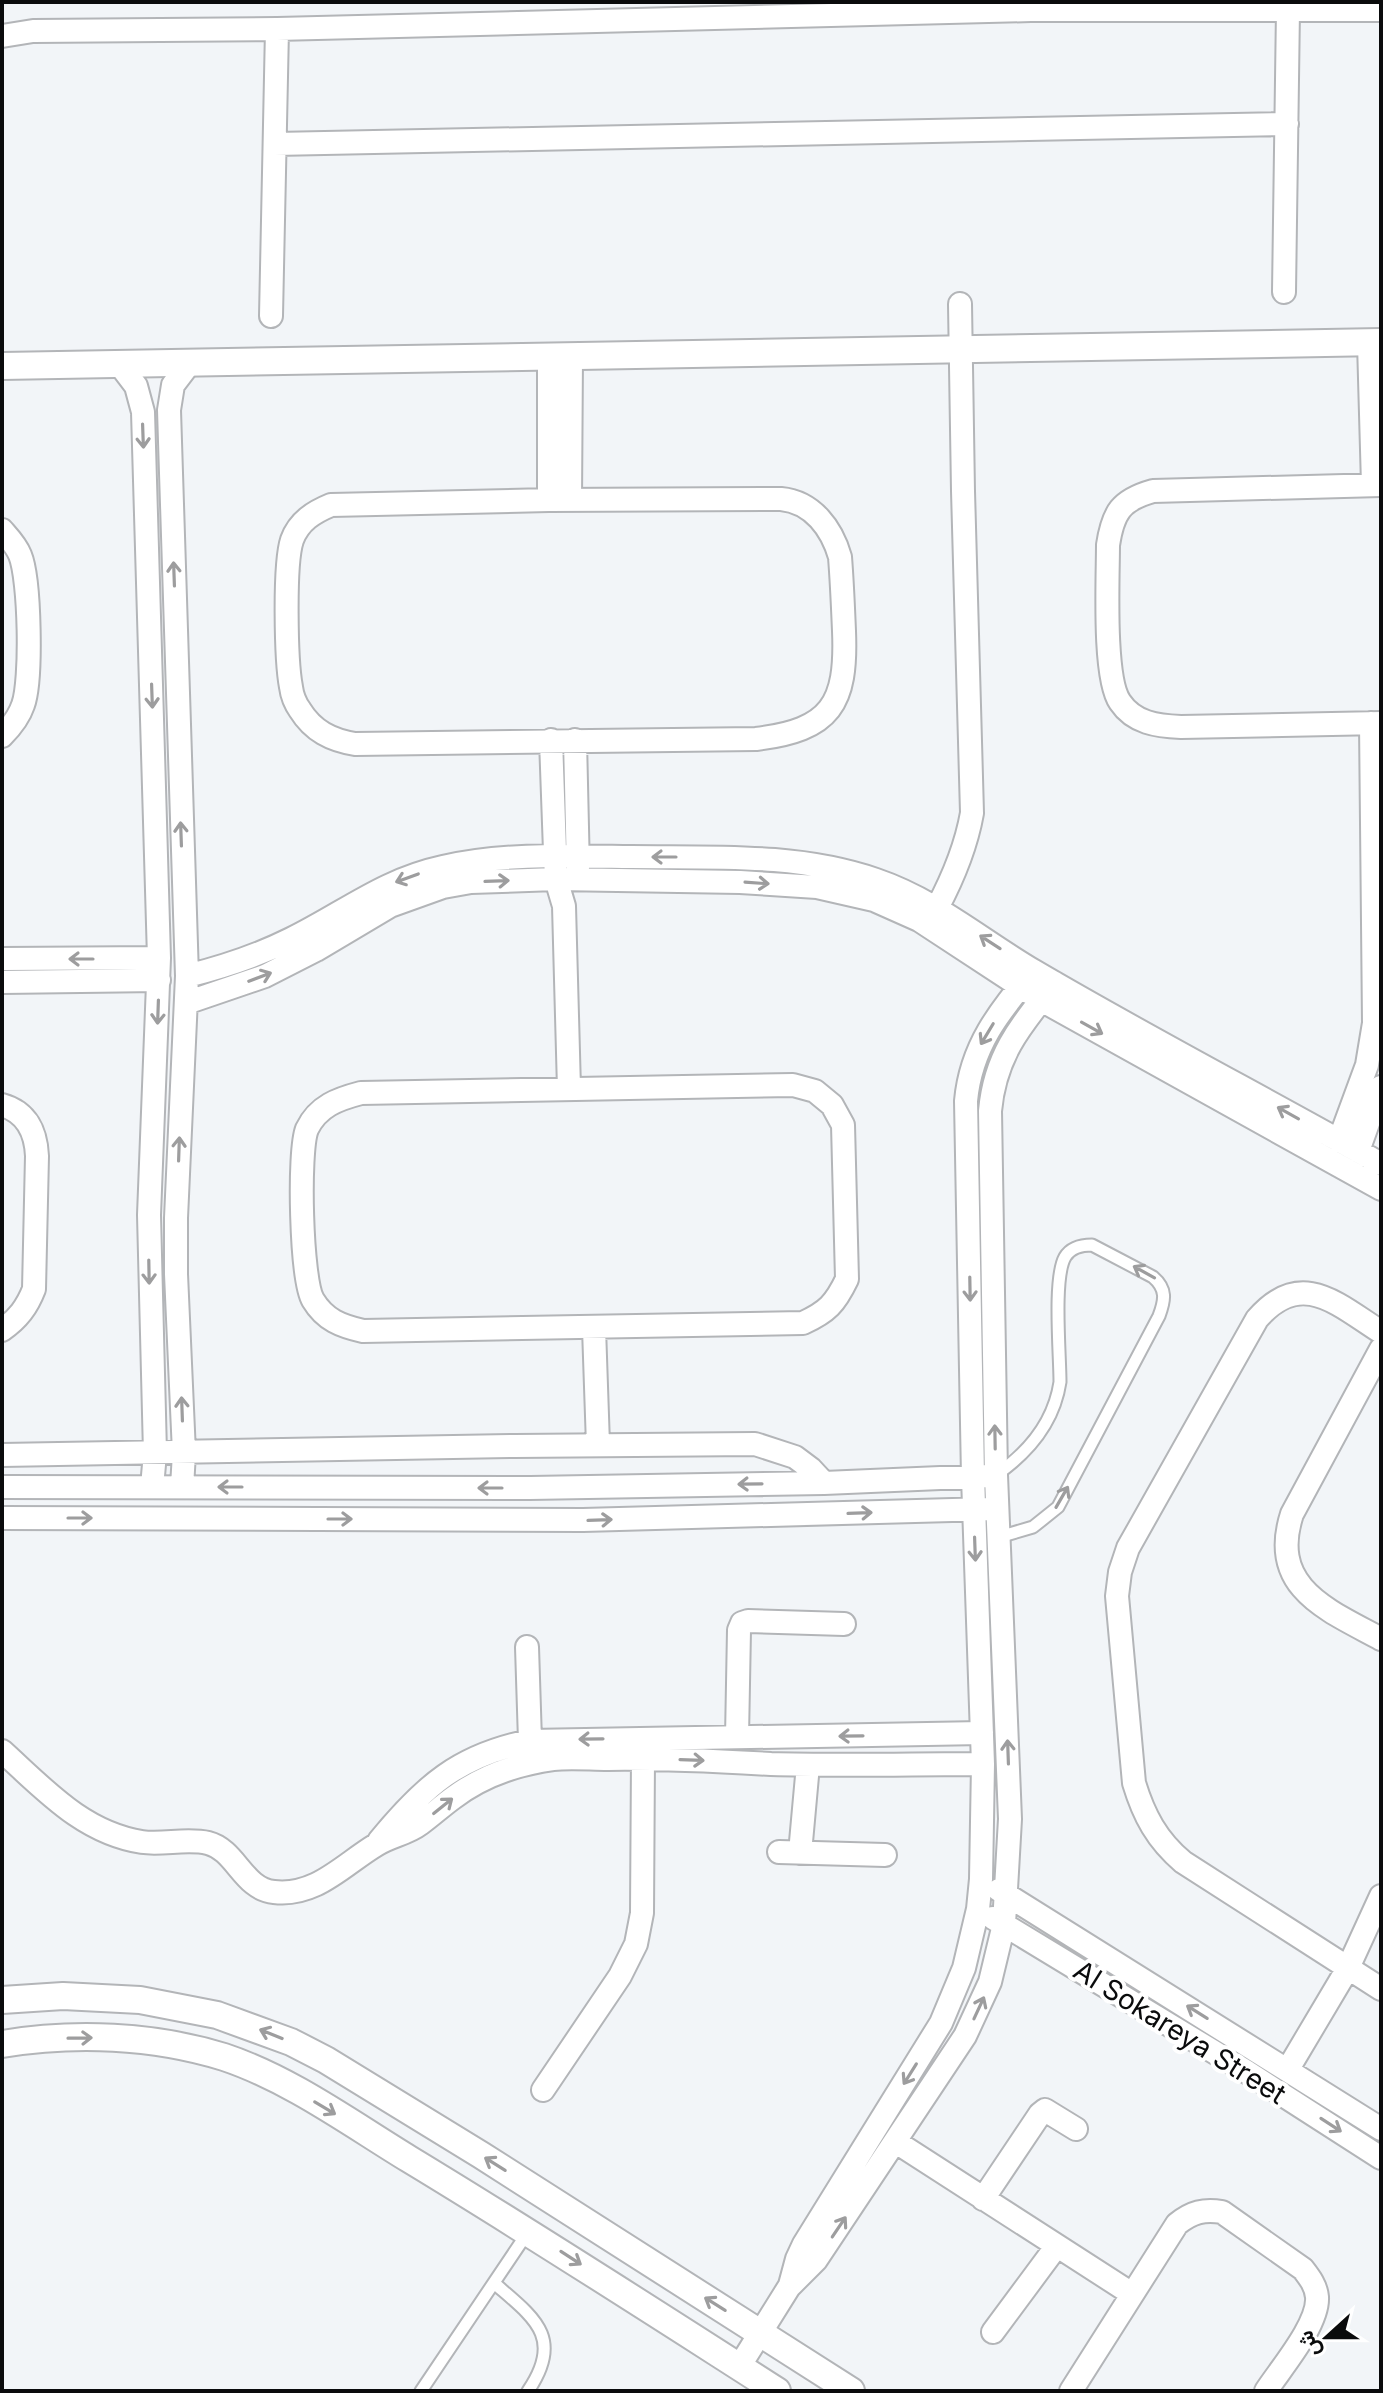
<svg xmlns="http://www.w3.org/2000/svg" width="1383" height="2393" font-family="Inter,Vazirmatn,sans-serif">
<rect width="100%" height="100%" fill="#f2f5f8"/>
<g fill="none" stroke-linecap="round" stroke-linejoin="round">
<defs>
<path id="service" d="M996,1475C1029,1452 1054,1422 1060,1382C1060,1354 1053,1278 1065,1257C1071,1247 1081,1245 1092,1245L1153,1277C1167,1289 1165,1300 1159,1316L1058,1507L1033,1527L999,1537
M494,2283C533,2317 565,2337 528,2391
M421,2391L528,2232"/>
<path id="minor" d="M2,36L33,31L277,29L1031,10H1381
M275,144L1287,124
M1284,292L1288,9
M271,316L277,29
M1369,343L1373,485
M120,365L136,386L143,412L159,958L149,1215L155,1453L152,1487
M1381,485L1153,491C1121,500 1113,512 1108,545C1108,577 1103,678 1120,702C1134,723 1157,726 1181,727L1381,723
M781,499C813,502 832,529 840,557C842,582 843,607 844,631C847,704 831,730 756,739L355,744C331,740 313,731 300,710C295,703 292,695 291,687C286,661 284,564 292,540C299,521 314,512 331,505L549,500Z
M549,500V357
M570,500L571,357
M2,530C9,538 16,545 20,555C30,579 32,681 23,705C19,717 11,727 2,736
M551,740L556,879L564,906L569,1089
M575,740L578,871
M937,908C953,878 966,847 972,813L963,491L960,304
M2,959L159,958
M187,976C223,967 257,956 291,939C344,913 383,880 443,867C504,853 569,856 631,857C713,858 798,853 876,880C935,900 981,940 1034,971C1148,1038 1266,1099 1381,1164
M2,982L159,980
M186,1003L265,976L316,950L390,906L443,887L471,882L556,879L740,882L817,887L874,900L919,920L1041,1000L1381,1189
M793,1085L815,1091L832,1105L843,1125L847,1279C835,1304 827,1312 803,1323L363,1331C341,1326 325,1320 313,1300C301,1280 298,1151 307,1129C318,1106 338,1099 361,1093Z
M2,1105C27,1112 36,1132 37,1156L34,1289C27,1307 18,1319 2,1330
M1339,1141L1367,1065L1374,1023L1371,723
M1358,1151L1381,1087
M594,1328L598,1445
M1381,1332C1337,1304 1301,1268 1257,1319L1128,1548L1120,1572L1117,1596L1134,1783C1144,1816 1157,1840 1183,1862L1381,1989
M1381,1349L1292,1514C1268,1588 1328,1610 1381,1639
M2,1455L515,1446L755,1444L795,1457L811,1469L824,1483
M2,1487L530,1488L824,1483L987,1476
M182,1487L184,1453L176,1274V1218L187,976L169,410L173,385L189,364
M2,1518L583,1520L989,1509
M527,1647L530,1741
M737,1737L739,1630L742,1623L748,1621L844,1624
M2,1751C44,1789 83,1833 142,1842C163,1845 187,1838 208,1843C236,1850 243,1889 274,1892C316,1897 344,1864 376,1845C390,1836 407,1834 420,1824C431,1816 442,1806 453,1798C482,1776 517,1764 553,1759C571,1757 590,1759 608,1759C662,1758 717,1761 771,1764C842,1766 912,1764 983,1764
M379,1841C424,1786 459,1755 530,1741L982,1733
M779,1852L885,1855
M800,1853L808,1765
M999,1890L1381,2129
M993,1918L1247,2072L1381,2158
M1288,2069L1348,1968L1381,1896
M543,2090L620,1976L636,1944L642,1913L643,1758
M896,2142L1132,2294
M983,2199L1040,2114L1045,2110L1076,2129
M790,2285L797,2259L804,2244L941,2023L964,1968L978,1909L981,1879L983,1764L973,1477L966,1101C971,1046 999,1012 1033,971
M993,2332L1056,2247
M739,2367L789,2287L816,2260L965,2036L990,1982L1004,1924L1010,1819L996,1475L990,1111C995,1055 1021,1025 1055,983
M1071,2391L1177,2224C1192,2212 1204,2209 1222,2212L1303,2269C1310,2278 1316,2286 1317,2297C1319,2324 1281,2368 1266,2391"/>
<path id="tertiary" d="M2,366L1381,342
M2,2000L63,1996L140,2000L217,2015L291,2042L326,2060L481,2155L851,2391
M2,2044C74,2032 153,2035 224,2057C290,2079 350,2123 409,2159C533,2234 655,2313 777,2391"/>
</defs>
<use href="#service" stroke="#b3b5b8" stroke-width="15"/>
<use href="#minor" stroke="#b3b5b8" stroke-width="26"/>
<use href="#tertiary" stroke="#b3b5b8" stroke-width="30"/>
<use href="#service" stroke="#fff" stroke-width="11"/>
<use href="#minor" stroke="#fff" stroke-width="22"/>
<use href="#tertiary" stroke="#fff" stroke-width="26"/>
</g>
<defs><path id="oneway-shaft" d="M-6 0H5M1.5-3L5.5 0L1.5 3" fill="none" stroke-width="1.6" stroke-linecap="round" stroke-linejoin="round" transform="scale(2)"/></defs>
<g stroke="#9d9d9e">
<use href="#oneway-shaft" transform="translate(143 436) rotate(88)"/>
<use href="#oneway-shaft" transform="translate(174 574) rotate(-92)"/>
<use href="#oneway-shaft" transform="translate(152 696) rotate(88)"/>
<use href="#oneway-shaft" transform="translate(181 834) rotate(-92)"/>
<use href="#oneway-shaft" transform="translate(664 857) rotate(-180)"/>
<use href="#oneway-shaft" transform="translate(407 878) rotate(160)"/>
<use href="#oneway-shaft" transform="translate(497 881) rotate(-2)"/>
<use href="#oneway-shaft" transform="translate(757 883) rotate(4)"/>
<use href="#oneway-shaft" transform="translate(990 942) rotate(-147)"/>
<use href="#oneway-shaft" transform="translate(81 959) rotate(180)"/>
<use href="#oneway-shaft" transform="translate(260 977) rotate(-21)"/>
<use href="#oneway-shaft" transform="translate(158 1012) rotate(92)"/>
<use href="#oneway-shaft" transform="translate(1092 1028) rotate(29)"/>
<use href="#oneway-shaft" transform="translate(987 1034) rotate(121)"/>
<use href="#oneway-shaft" transform="translate(1288 1113) rotate(-151)"/>
<use href="#oneway-shaft" transform="translate(179 1149) rotate(-88)"/>
<use href="#oneway-shaft" transform="translate(149 1272) rotate(89)"/>
<use href="#oneway-shaft" transform="translate(1144 1272) rotate(-151)"/>
<use href="#oneway-shaft" transform="translate(970 1289) rotate(89)"/>
<use href="#oneway-shaft" transform="translate(182 1409) rotate(-92)"/>
<use href="#oneway-shaft" transform="translate(995 1437) rotate(-91)"/>
<use href="#oneway-shaft" transform="translate(750 1484) rotate(179)"/>
<use href="#oneway-shaft" transform="translate(230 1487) rotate(-180)"/>
<use href="#oneway-shaft" transform="translate(490 1488) rotate(-180)"/>
<use href="#oneway-shaft" transform="translate(1062 1497) rotate(-60)"/>
<use href="#oneway-shaft" transform="translate(860 1513) rotate(-2)"/>
<use href="#oneway-shaft" transform="translate(80 1518)"/>
<use href="#oneway-shaft" transform="translate(340 1519)"/>
<use href="#oneway-shaft" transform="translate(600 1520) rotate(-2)"/>
<use href="#oneway-shaft" transform="translate(975 1549) rotate(88)"/>
<use href="#oneway-shaft" transform="translate(851 1736) rotate(179)"/>
<use href="#oneway-shaft" transform="translate(591 1739) rotate(179)"/>
<use href="#oneway-shaft" transform="translate(1008 1752) rotate(-92)"/>
<use href="#oneway-shaft" transform="translate(692 1760) rotate(2)"/>
<use href="#oneway-shaft" transform="translate(443 1806) rotate(-39)"/>
<use href="#oneway-shaft" transform="translate(979 2008) rotate(-65)"/>
<use href="#oneway-shaft" transform="translate(1197 2012) rotate(-148)"/>
<use href="#oneway-shaft" transform="translate(271 2034) rotate(-158)"/>
<use href="#oneway-shaft" transform="translate(80 2038) rotate(-1)"/>
<use href="#oneway-shaft" transform="translate(910 2074) rotate(122)"/>
<use href="#oneway-shaft" transform="translate(325 2108) rotate(31)"/>
<use href="#oneway-shaft" transform="translate(1331 2125) rotate(33)"/>
<use href="#oneway-shaft" transform="translate(495 2164) rotate(-148)"/>
<use href="#oneway-shaft" transform="translate(839 2227) rotate(-56)"/>
<use href="#oneway-shaft" transform="translate(571 2258) rotate(33)"/>
<use href="#oneway-shaft" transform="translate(715 2304) rotate(-148)"/>
</g>
<g text-anchor="middle" dominant-baseline="central" stroke-width="8" stroke-linejoin="round" paint-order="stroke">
<g font-size="28" fill="#0a0b0c" stroke="#fff">
<text transform="translate(1180 2032) rotate(32)">Al Sokareya Street</text>
</g>
</g>
<rect width="1383" height="2393" fill="none" stroke="#0a0b0c" stroke-width="8"/>
<g transform="translate(1327 2337) rotate(249)" stroke="#ffffff" stroke-width="6" paint-order="stroke">
<path d="M0-6L14 30L0 20L-14 30Z" fill="#0a0b0c"/>
<text y="-12" font-size="22" font-weight="bold" text-anchor="middle" fill="#0a0b0c">ش</text>
</g>
</svg>
